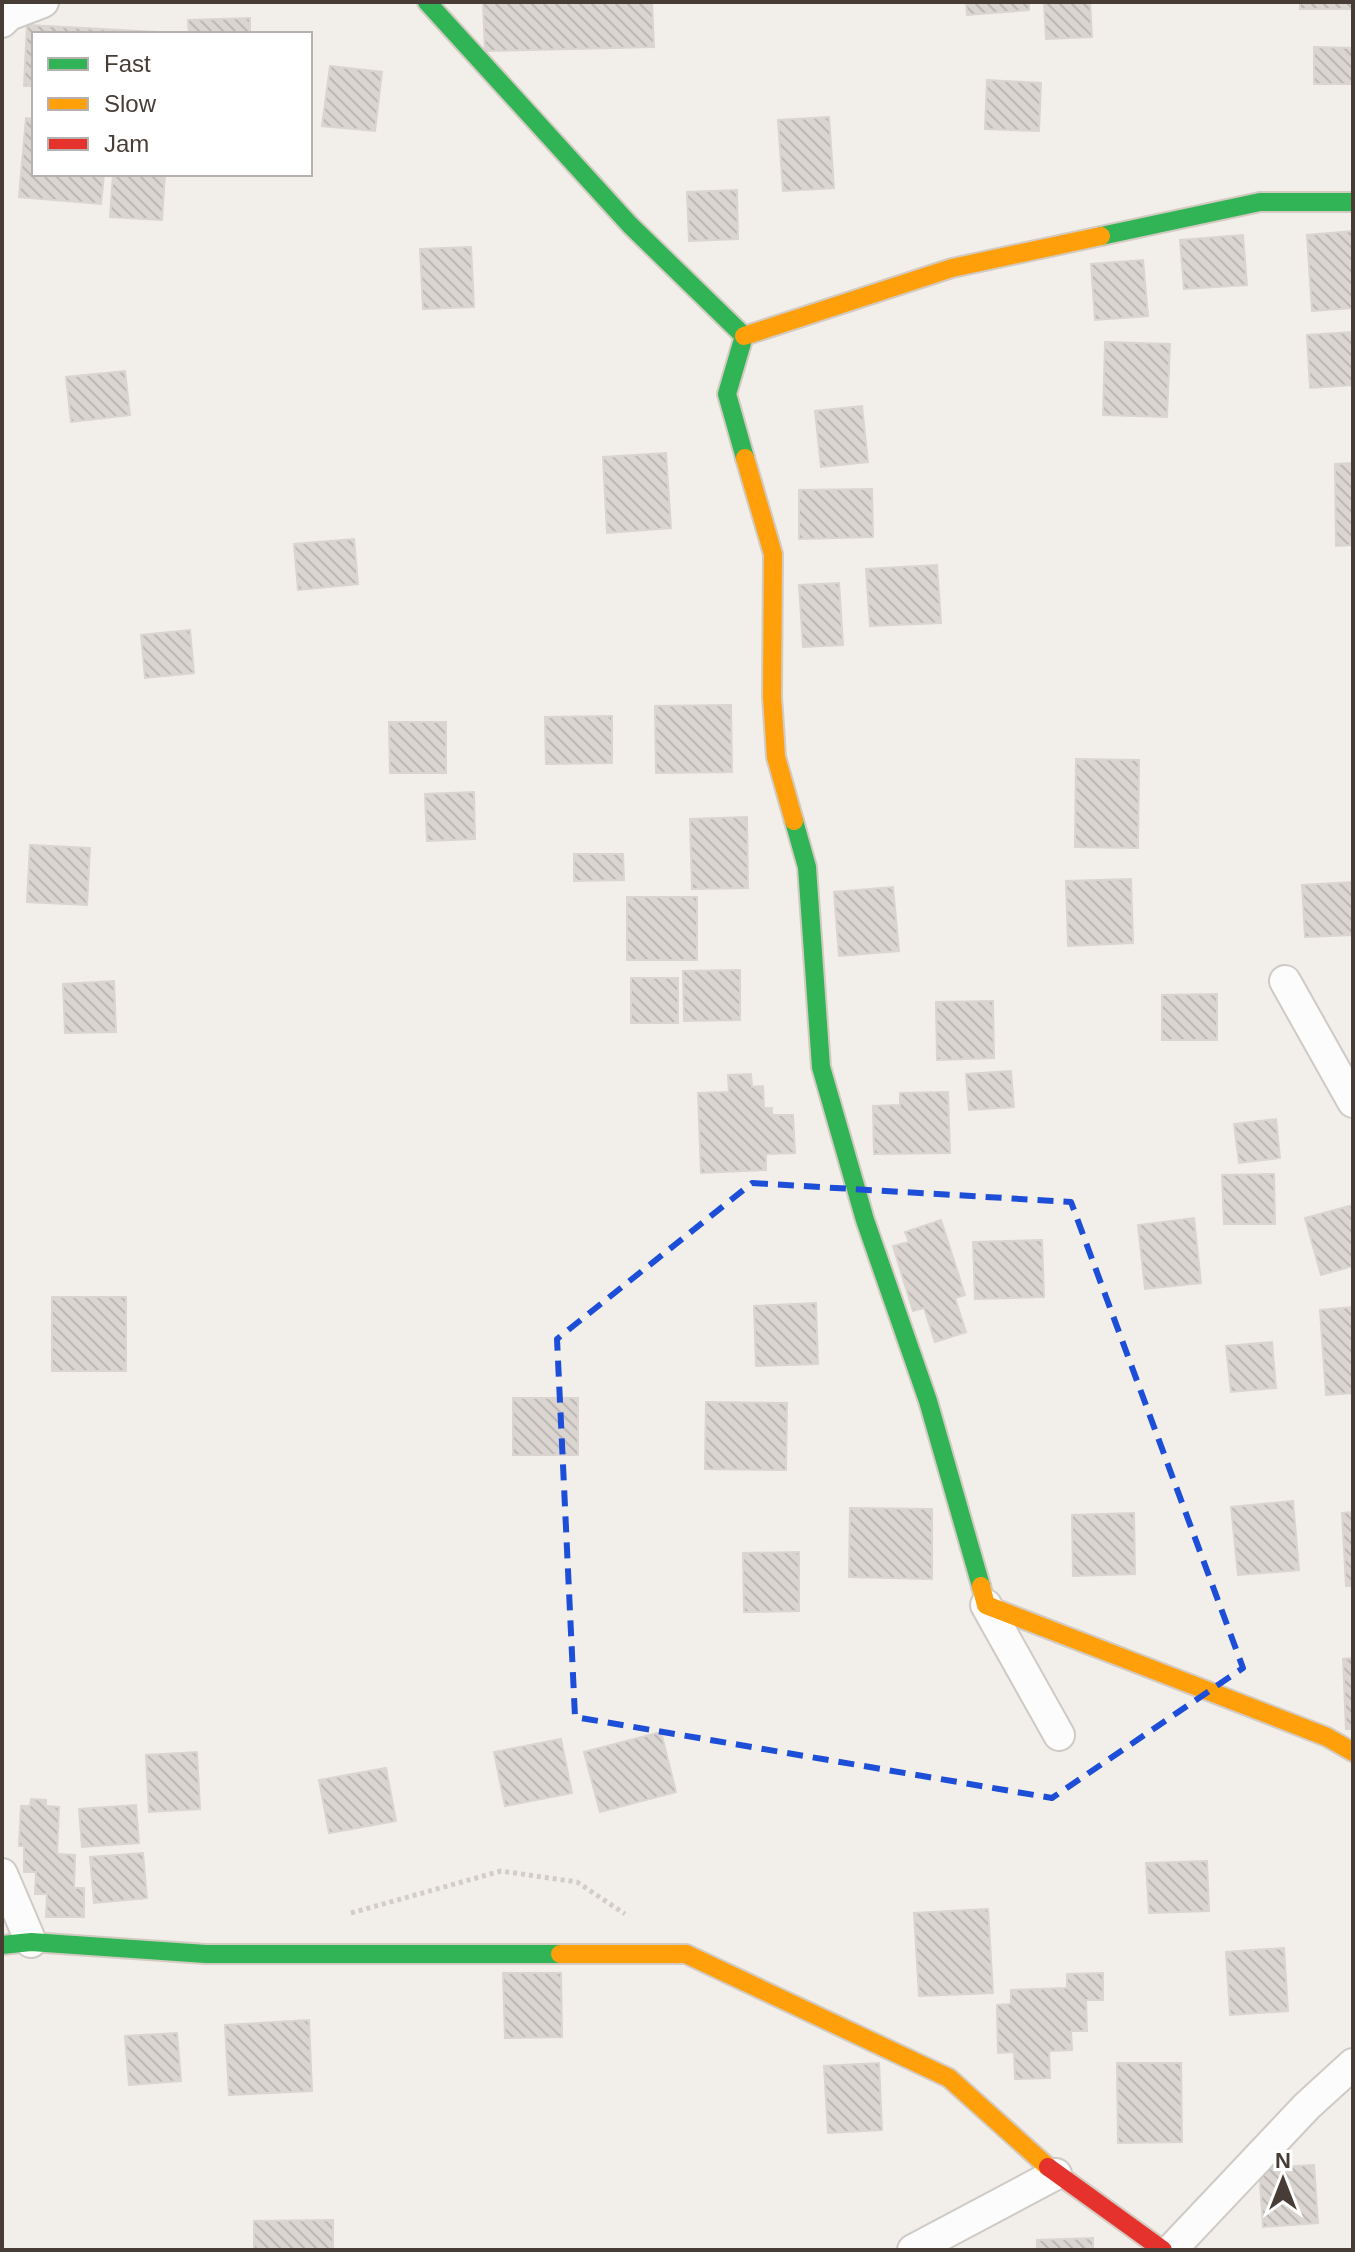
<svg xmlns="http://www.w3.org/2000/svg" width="1355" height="2252" font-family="Helvetica,sans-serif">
<defs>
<pattern id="building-back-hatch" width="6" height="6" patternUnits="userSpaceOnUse" patternTransform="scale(2)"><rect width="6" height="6" fill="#dad5d1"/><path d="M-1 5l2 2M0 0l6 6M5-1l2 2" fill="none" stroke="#bdb8b4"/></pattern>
</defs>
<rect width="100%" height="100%" fill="#f2eeea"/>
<path fill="url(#building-back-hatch)" stroke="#dad5d0" stroke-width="2" d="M483,2H652L654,47L485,51Z
M966,2H1029V10L967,15Z
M1044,2H1090L1092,37L1046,39Z
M1300,2H1353V9H1300Z
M250,18V34H189L188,20Z
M27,25L157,32V34H34V86H24Z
M1314,47L1353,48V84H1314Z
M330,66L382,72L375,131L322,126Z
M987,80L1041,83L1039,131L985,129Z
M829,117L834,188L783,191L778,120Z
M26,118L34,119V174H104L101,204L19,197Z
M113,174H165L162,220L110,217Z
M737,190L738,239L689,241L687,192Z
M1353,231V308L1312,311L1307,235Z
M1243,235L1247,285L1184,289L1180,240Z
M471,247L474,307L423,309L420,249Z
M1143,260L1148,316L1095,320L1091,264Z
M1353,332V385L1310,388L1307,335Z
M1105,342L1170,344L1167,417L1103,415Z
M125,371L130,415L71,422L66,377Z
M862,406L868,462L821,467L815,411Z
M666,453L671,528L607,533L603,457Z
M1353,463V545L1336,546L1335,464Z
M872,489L873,537L799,539V490Z
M354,539L358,584L298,590L294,544Z
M937,565L941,623L870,626L866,569Z
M839,583L843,645L803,647L799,585Z
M190,630L194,673L145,678L141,635Z
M731,705L732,772L656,773L655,706Z
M612,716V763L546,764L545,717Z
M389,722H446V773H390Z
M1076,759L1139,760L1138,848L1075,847Z
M474,792L475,839L427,841L425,794Z
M747,817L748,888L692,889L690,819Z
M30,845L90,848L87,905L27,902Z
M574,854H623L624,880L574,881Z
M1131,879L1133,943L1068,946L1066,881Z
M1353,882V935L1305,937L1302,885Z
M893,887L899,951L839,956L834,892Z
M627,897H697V960H627Z
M740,970V1020L684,1021L683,971Z
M631,978H678V1023H631Z
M114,981L116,1032L65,1033L63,984Z
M1217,994V1040H1162V995Z
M993,1001L994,1058L937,1060L936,1002Z
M1011,1071L1014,1107L969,1110L966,1074Z
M751,1074L752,1087L763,1086L764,1108H772V1115H793L795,1153L766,1154V1170L701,1173L698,1093L729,1092L728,1075Z
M948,1092L950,1153L874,1154L873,1106L900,1105V1093Z
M1276,1119L1280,1158L1239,1163L1234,1124Z
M1274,1174L1275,1224H1224L1222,1175Z
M1353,1205V1266L1321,1275L1305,1218Z
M1194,1218L1201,1283L1145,1289L1138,1225Z
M941,1220L965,1295L955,1298L966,1332L935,1342L924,1308L913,1311L893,1246L909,1242L905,1232Z
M1042,1240L1044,1297L975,1299L973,1242Z
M52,1297H126V1371H52Z
M816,1303L818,1364L756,1366L754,1306Z
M1353,1307V1393L1326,1395L1320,1310Z
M1272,1342L1276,1388L1231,1392L1226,1346Z
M513,1398H578V1455H513Z
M706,1402L787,1403L786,1470L705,1469Z
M1293,1501L1299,1570L1238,1575L1231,1507Z
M850,1508L932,1509V1579L849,1577Z
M1353,1512V1586H1346L1342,1513Z
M1134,1513L1135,1574L1073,1576L1072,1515Z
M799,1552V1611L744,1612L743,1553Z
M1353,1658V1729H1346L1343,1659Z
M661,1732L676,1792L600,1812L584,1752Z
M561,1739L572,1793L505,1806L494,1752Z
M197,1752L200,1809L149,1812L146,1755Z
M386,1768L396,1821L329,1833L319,1780Z
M31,1799L46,1800V1806L59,1807L57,1854L75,1855L74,1888H84V1917H46L47,1894H35L36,1872H24V1846H19L21,1806H30Z
M136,1805L139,1843L82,1847L79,1809Z
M143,1853L147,1898L94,1903L90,1857Z
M1207,1861L1209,1911L1149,1913L1146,1863Z
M988,1909L993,1993L919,1996L914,1913Z
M1284,1948L1288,2011L1230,2015L1226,1952Z
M503,1973H561L562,2037L505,2038Z
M1103,1973V2000H1086L1087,2031H1071L1072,2050L1049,2051L1050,2078L1015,2079L1014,2052L998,2053L997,2005L1011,2004V1990L1067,1988V1974Z
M309,2020L312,2091L229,2095L225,2025Z
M177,2033L181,2081L129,2085L125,2036Z
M879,2063L882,2130L828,2133L824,2066Z
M1117,2063H1181L1182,2142L1118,2143Z
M1314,2165L1318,2223L1263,2227L1259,2168Z
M333,2220V2250H254V2221Z
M1093,2238V2250H1037V2240Z"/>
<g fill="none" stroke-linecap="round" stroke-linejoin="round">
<defs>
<path id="street" d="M2,22L9,15L43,2
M1285,981L1353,1102
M986,1605L1059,1735
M2,1874L31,1942
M913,2250L1056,2174
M1171,2250L1307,2106L1353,2064"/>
<path id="fast" d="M427,2L630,225L744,336L727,394L745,458
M1101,236L1260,202H1353
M794,821L807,867L821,1067L865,1220L928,1401L981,1586
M2,1945L31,1942L206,1954H560"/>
<path id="slow" d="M744,336L952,268L1101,236
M745,458L773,554L772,696L776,757L794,821
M981,1586L986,1605L1327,1737L1353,1752
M560,1954H686L949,2078L1048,2167"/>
<path id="jam" d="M1048,2167L1163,2250"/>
</defs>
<use href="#street" stroke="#cecac6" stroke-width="34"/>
<use href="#fast" stroke="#d3cbc2" stroke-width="22"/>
<use href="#slow" stroke="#d3cbc2" stroke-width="22"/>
<use href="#jam" stroke="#d3cbc2" stroke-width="22"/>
<path stroke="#d2cdca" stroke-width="5" stroke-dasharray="4 4" stroke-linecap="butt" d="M351,1913L501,1871L577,1882L625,1914"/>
<use href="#street" stroke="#fdfcfc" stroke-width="30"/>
<use href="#fast" stroke="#30b455" stroke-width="18"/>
<use href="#slow" stroke="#ff9f0a" stroke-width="18"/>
<use href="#jam" stroke="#e5322d" stroke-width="18"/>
</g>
<path fill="none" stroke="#1d4ed8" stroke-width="6" stroke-dasharray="16 10" stroke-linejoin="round" d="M752,1183L1071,1202L1243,1668L1052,1798L575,1717L557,1339Z"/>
<rect width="1355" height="2252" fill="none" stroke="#483d36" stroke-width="8"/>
<rect x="32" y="32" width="280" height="144" fill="#ffffff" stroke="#b6b1af" stroke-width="2"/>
<rect x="48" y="58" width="40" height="12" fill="#30b455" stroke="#b6b1af" stroke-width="2"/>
<text x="104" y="72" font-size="24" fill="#483d36">Fast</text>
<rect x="48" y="98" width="40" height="12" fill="#ff9f0a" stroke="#b6b1af" stroke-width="2"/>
<text x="104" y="112" font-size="24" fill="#483d36">Slow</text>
<rect x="48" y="138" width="40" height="12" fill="#e5322d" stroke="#b6b1af" stroke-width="2"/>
<text x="104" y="152" font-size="24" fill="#483d36">Jam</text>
<g transform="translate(1283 2180)" stroke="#ffffff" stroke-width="6" paint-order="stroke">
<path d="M0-6L14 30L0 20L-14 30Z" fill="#483d36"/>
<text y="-12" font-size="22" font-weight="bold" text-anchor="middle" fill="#483d36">N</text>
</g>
</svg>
